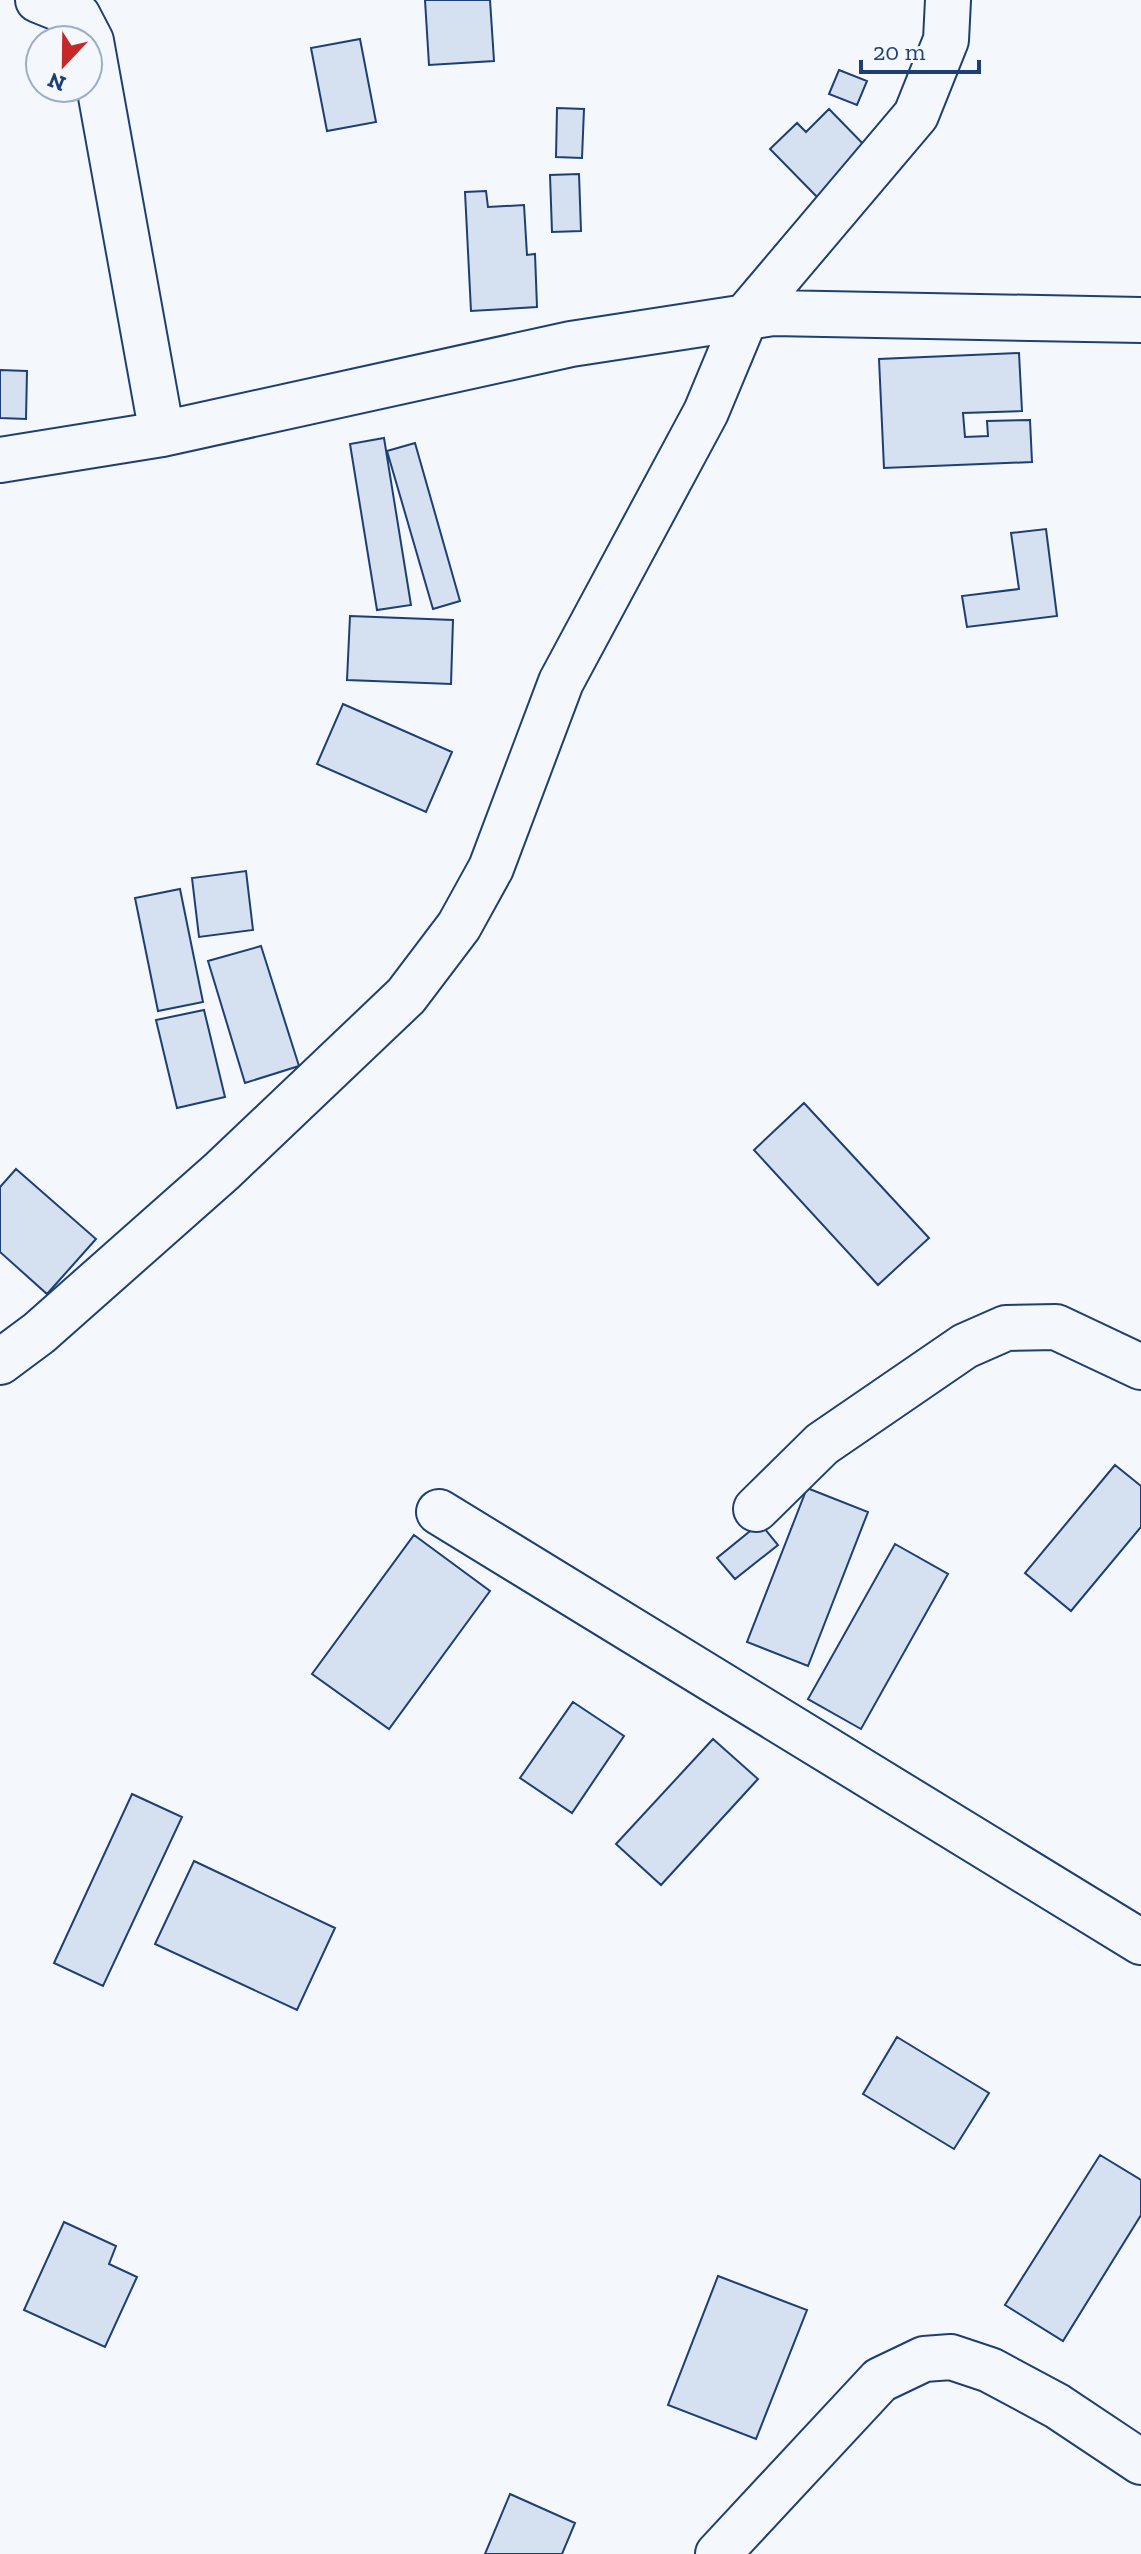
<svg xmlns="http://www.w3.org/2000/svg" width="1141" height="2554" font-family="'Zilla Slab',serif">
<rect width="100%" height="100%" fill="#f4f7fb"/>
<path fill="#d5e0f0" stroke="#1d3f73" stroke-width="2" d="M425,0H490L494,61L429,65Z
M360,39L376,122L327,131L311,48Z
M839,70L867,81L857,105L829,94Z
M557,108L584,109L582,158L556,157Z
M829,109L872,153L822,202L770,149L797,123L806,132Z
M579,174L581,231L552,232L550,175Z
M486,191L488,207L524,205L527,255L535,254L537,307L471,311L465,192Z
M1019,353L1022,411L963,413L965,437L988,436L987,421L1030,420L1032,462L884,468L879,359Z
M0,370L27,371L26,419L0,418Z
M384,438L411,605L377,610L350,444Z
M415,443L460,601L433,609L387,451Z
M1046,529L1057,616L967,627L962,596L1019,589L1011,533Z
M350,616L453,620L451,684L347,680Z
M343,704L452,752L426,812L317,764Z
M246,871L253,930L199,937L192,878Z
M180,889L203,1002L158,1011L135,898Z
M261,946L299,1066L245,1083L208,961Z
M204,1010L225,1097L177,1108L156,1020Z
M804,1103L929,1238L878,1285L754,1150Z
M16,1169L96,1239L47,1294L0,1252V1187Z
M1115,1465L1141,1486V1527L1071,1611L1025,1573Z
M807,1488L868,1512L808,1666L747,1642Z
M760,1523L778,1545L735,1579L717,1558Z
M414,1535L490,1591L389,1729L312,1674Z
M895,1544L948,1574L861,1729L808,1699Z
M573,1702L624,1736L572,1813L520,1778Z
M713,1739L758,1779L661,1885L616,1844Z
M132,1794L182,1817L103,1986L54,1963Z
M194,1861L335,1928L297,2010L155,1944Z
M897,2037L989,2093L954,2149L863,2094Z
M1100,2155L1141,2180V2215L1063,2341L1005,2305Z
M64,2222L116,2246L109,2264L137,2277L105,2347L24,2310Z
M718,2276L807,2310L756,2439L668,2405Z
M510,2494L575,2523L562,2554H485Z"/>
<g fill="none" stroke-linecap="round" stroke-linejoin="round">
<defs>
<path id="minor" d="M38,0L78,16L91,41L162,434
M0,460L162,434L571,344L773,313L1141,320
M0,1362L39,1333L222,1171L406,996L459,926L491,868L561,682L706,412L746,316L916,115L946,40L948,0
M756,1509L822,1444L965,1346L1006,1328L1056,1327L1141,1367
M439,1512L1141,1942
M718,2554L880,2380L924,2359L951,2357L990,2370L1057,2406L1141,2462"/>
</defs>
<use href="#minor" stroke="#1d3f73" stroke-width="48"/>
<use href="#minor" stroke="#f4f7fb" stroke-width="44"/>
</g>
<g transform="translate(64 64) rotate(202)"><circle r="38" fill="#f4f7fb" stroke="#9eadc5" stroke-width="2"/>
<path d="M0-6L14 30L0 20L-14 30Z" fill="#c62828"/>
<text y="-12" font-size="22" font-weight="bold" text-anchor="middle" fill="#1d3f73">N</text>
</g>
<path d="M861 60v12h118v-12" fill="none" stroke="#1d3f73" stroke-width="4"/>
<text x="873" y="60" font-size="24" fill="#1d3f73" stroke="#f4f7fb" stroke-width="6" paint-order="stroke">20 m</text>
</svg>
